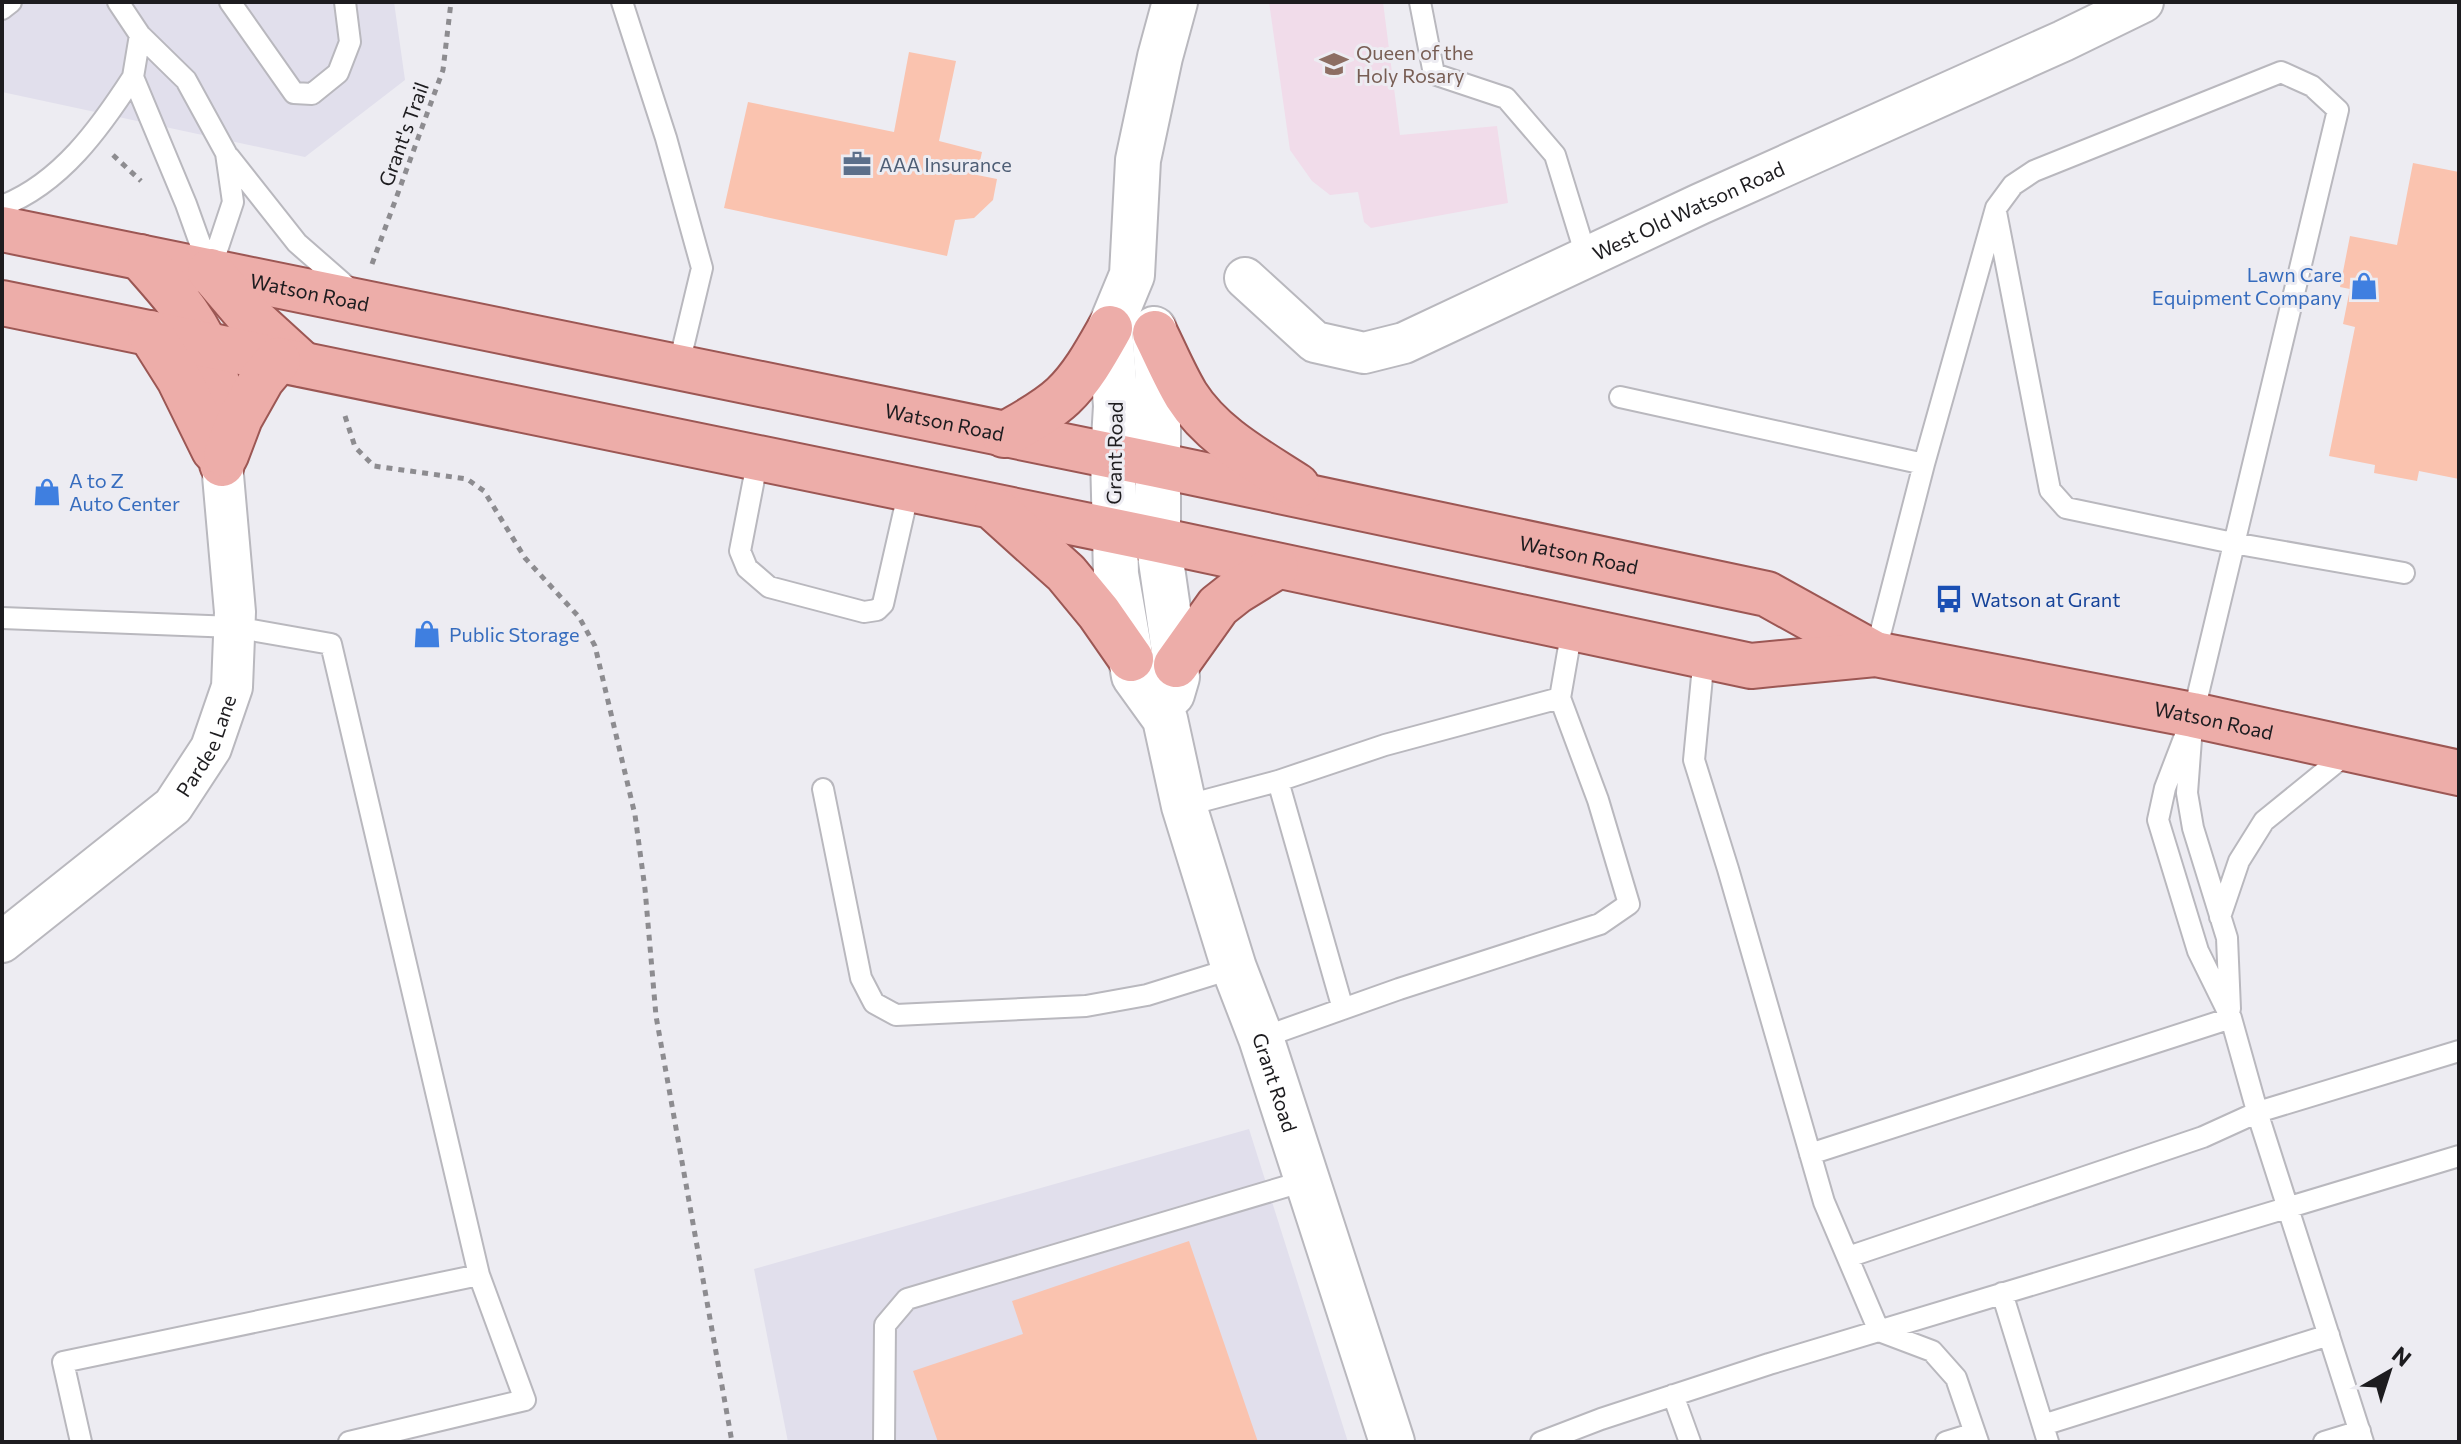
<svg xmlns="http://www.w3.org/2000/svg" width="2461" height="1444" font-family="Commissioner,sans-serif">
<rect width="100%" height="100%" fill="#edecf2"/>
<path fill="#e1dfec" d="M2,2H394L405,80L305,157L2,92Z
M1249,1129L1348,1442H788L754,1269Z"/>
<path fill="#f1dcea" d="M1269,2H1383L1400,135L1497,126L1508,203L1371,228L1364,222L1358,192L1330,195L1312,181L1290,150Z"/>
<path fill="#fac3af" d="M909,52L956,61L939,141L982,152L977,175L997,179L993,200L974,218L955,220L947,256L724,208L748,102L894,132Z
M2413,163L2459,172V479L2419,471L2417,481L2374,473L2375,465L2329,456L2355,327L2343,324L2350,289L2340,287L2350,236L2397,245Z
M1189,1241L1258,1442H938L913,1371L1023,1334L1012,1301Z"/>
<g fill="none" stroke-linecap="round" stroke-linejoin="round">
<defs>
<path id="service" d="M118,2L140,35L186,80L226,153L233,202L210,271
M230,2L294,93L312,94L338,73L350,42L345,2
M622,2L666,138L702,268L678,368
M1420,2L1434,74L1506,98L1555,155L1587,259
M2,9L11,2
M140,35L133,77L186,204L210,271
M229,157L297,243L353,292
M2,206C61,183 100,128 133,77
M1996,212L2050,490L2066,508L2233,543L2404,573
M1620,397L1924,464
M758,458L740,551L747,568L769,587L864,612L877,610L883,604L909,490
M2,618L234,627L331,644L479,1275L525,1400L349,1442
M1875,654L1924,464L1996,208L2013,185L2034,171L2281,72L2312,86L2338,110L2193,715L2165,788L2158,820L2198,951L2231,1018L2259,1118L2363,1442
M1704,656L1694,760L1728,869L1824,1202L1879,1331L1932,1351L1956,1378L1978,1442
M2191,739L2187,793L2193,828L2227,938L2230,1009
M1278,781L1343,1009
M823,789L861,978L874,1003L896,1015L1086,1006L1147,995L1234,968
M1184,806L1278,781L1385,745L1560,698
M2220,917L2239,861L2264,821L2349,752
M1261,1038L1399,989L1600,924L1629,904L1598,800L1560,698L1572,629
M1810,1154L2231,1018
M1848,1257L2203,1137L2258,1112L2459,1051
M2002,1293L2048,1442
M1673,1395L1690,1442
M2043,1425L2329,1335
M81,1442L63,1362L479,1275
M884,1442L885,1325L907,1299L1308,1180
M1541,1442L1601,1419L1769,1364L2459,1156
M1946,1442L1975,1433
M2324,1442L2360,1431"/>
<g id="minor">
<path id="s1" d="M1245,278L1315,342L1364,353L1404,343L1700,204L2063,41L2143,2"/>
<path id="s2" d="M2,942L173,806L211,748L232,687L235,612L222,464"/>
</g>
<g id="tertiary">
<path id="s3" d="M1175,2L1160,57L1138,160L1132,275L1110,328L1116,406L1113,456L1116,574L1134,676L1165,719L1184,806L1234,968L1261,1038L1392,1442"/>
<path d="M1154,329L1158,380V540L1176,665L1177,677L1172,694"/>
</g>
<g id="primary">
<path id="s4" d="M2,229L1157,465L1767,594L1875,654"/>
<path d="M140,257C168,289 201,323 213,365C222,396 220,432 222,464"/>
<path d="M210,271L245,312L302,364"/>
<path id="s5" d="M2,303L1158,540L1751,666L1875,654L2193,715L2459,773"/>
<path d="M150,333L179,379L214,450"/>
<path d="M1155,333C1165,353 1174,375 1186,395C1212,436 1257,460 1297,486"/>
<path d="M1004,435C1024,423 1046,412 1063,396C1083,377 1097,351 1110,328"/>
<path d="M226,455L240,418L262,379L278,360"/>
<path d="M997,511L1066,573L1099,613L1131,659"/>
<path d="M1176,665L1218,606L1237,591L1276,567"/>
</g>
</defs>
<use href="#service" stroke="#b9b8be" stroke-width="24"/>
<use href="#minor" stroke="#b9b8be" stroke-width="44"/>
<use href="#tertiary" stroke="#b9b8be" stroke-width="48"/>
<use href="#primary" stroke="#9c5754" stroke-width="48"/>
<path stroke="#8d8c90" stroke-width="5" stroke-dasharray="6 6" stroke-linecap="butt" d="M113,155L141,181
M372,264L443,70L451,2
M345,416L355,447L374,466L467,479L484,491L525,558L579,617L595,646L635,815L645,889L656,1016L732,1442"/>
<use href="#service" stroke="#fff" stroke-width="20"/>
<use href="#minor" stroke="#fff" stroke-width="40"/>
<use href="#tertiary" stroke="#fff" stroke-width="44"/>
<use href="#primary" stroke="#edada9" stroke-width="44"/>
</g>
<defs>
<symbol id="school-bare" viewBox="-9 -9 18 18"><path d="M0-5L7-2L0 1L-7-2ZM-4 1L0 2.5L4 1V4Q0 6-4 4Z" fill="#8d6e63" stroke="#edecf2" stroke-width="2.5" paint-order="stroke"/></symbol>
<symbol id="office-bare" viewBox="-9 -9 18 18"><path d="M-6-3h4V-5.5h4V-3h4V5H-6ZM-1-4.5V-3h2v-1.5ZM-6 0V1H6V0Z" fill="#5c6f8a" stroke="#edecf2" stroke-width="2.5" paint-order="stroke"/></symbol>
<symbol id="shop-bare" viewBox="-9 -9 18 18"><path d="M-5-2.5h2.3a2.7 3.5 0 0 1 5.4 0H5L5.5 6h-11ZM-1.5-2.5h3a1.5 2.3 0 0 0-3 0Z" fill="#3f7fe0" stroke="#edecf2" stroke-width="2.5" paint-order="stroke"/></symbol>
<symbol id="bus-bare" viewBox="-9 -9 18 18"><path d="M-5-6H5V4H4V6H2V4H-2V6H-4V4H-5ZM-3.5-4V0h7V-4ZM-3.5 1.2v1.5H-2V1.2ZM2 1.2v1.5H3.5V1.2Z" fill="#1a4fb4" stroke="#edecf2" stroke-width="2.5" paint-order="stroke"/></symbol>
</defs>
<g fill-rule="evenodd">
<use href="#school-bare" x="1314" y="44" width="40" height="40"/>
<use href="#office-bare" x="837" y="144" width="40" height="40"/>
<use href="#shop-bare" x="2344" y="266" width="40" height="40"/>
<use href="#shop-bare" x="27" y="472" width="40" height="40"/>
<use href="#bus-bare" x="1929" y="579" width="40" height="40"/>
<use href="#shop-bare" x="407" y="614" width="40" height="40"/>
</g>
<g text-anchor="middle" dominant-baseline="central" stroke-width="6" stroke-linejoin="round" paint-order="stroke">
<g font-size="20" fill="#785e54" stroke="#edecf2" text-anchor="start">
<text x="1356" y="52">Queen of the<tspan x="1356" dy="23">Holy Rosary</tspan></text>
</g>
<g font-size="20" fill="#1d1c1f" stroke="#edecf2">
<text transform="translate(403 134) rotate(-70)">Grant's Trail</text>
<text stroke="none"><textPath href="#s1" startOffset="500">West Old Watson Road</textPath></text>
<text stroke="none"><textPath href="#s4" startOffset="314">Watson Road</textPath></text>
<text stroke="none"><textPath href="#s4" startOffset="962">Watson Road</textPath></text>
<text transform="translate(1114 453) rotate(-89)">Grant Road</text>
<text stroke="none"><textPath href="#s4" startOffset="1610">Watson Road</textPath></text>
<text stroke="none"><textPath href="#s5" startOffset="2256">Watson Road</textPath></text>
<text stroke="none"><textPath href="#s2" startOffset="288">Pardee Lane</textPath></text>
<text stroke="none"><textPath href="#s3" startOffset="1118">Grant Road</textPath></text>
</g>
<g font-size="20" fill="#4e5e75" stroke="#edecf2" text-anchor="start">
<text x="879" y="164">AAA Insurance</text>
</g>
<g font-size="20" fill="#366cbe" stroke="#edecf2" text-anchor="start">
<text x="2342" y="274" text-anchor="end">Lawn Care<tspan x="2342" dy="23">Equipment Company</tspan></text>
<text x="69" y="480">A to Z<tspan x="69" dy="23">Auto Center</tspan></text>
<text x="449" y="634">Public Storage</text>
</g>
<g font-size="20" fill="#164399" stroke="#edecf2" text-anchor="start">
<text x="1971" y="599">Watson at Grant</text>
</g>
</g>
<rect width="2461" height="1444" fill="none" stroke="#1d1c1f" stroke-width="8"/>
<g transform="translate(2389 1372) rotate(39)" stroke="#edecf2" stroke-width="6" paint-order="stroke">
<path d="M0-6L14 30L0 20L-14 30Z" fill="#1d1c1f"/>
<text y="-12" font-size="22" font-weight="bold" text-anchor="middle" fill="#1d1c1f">N</text>
</g>
</svg>
